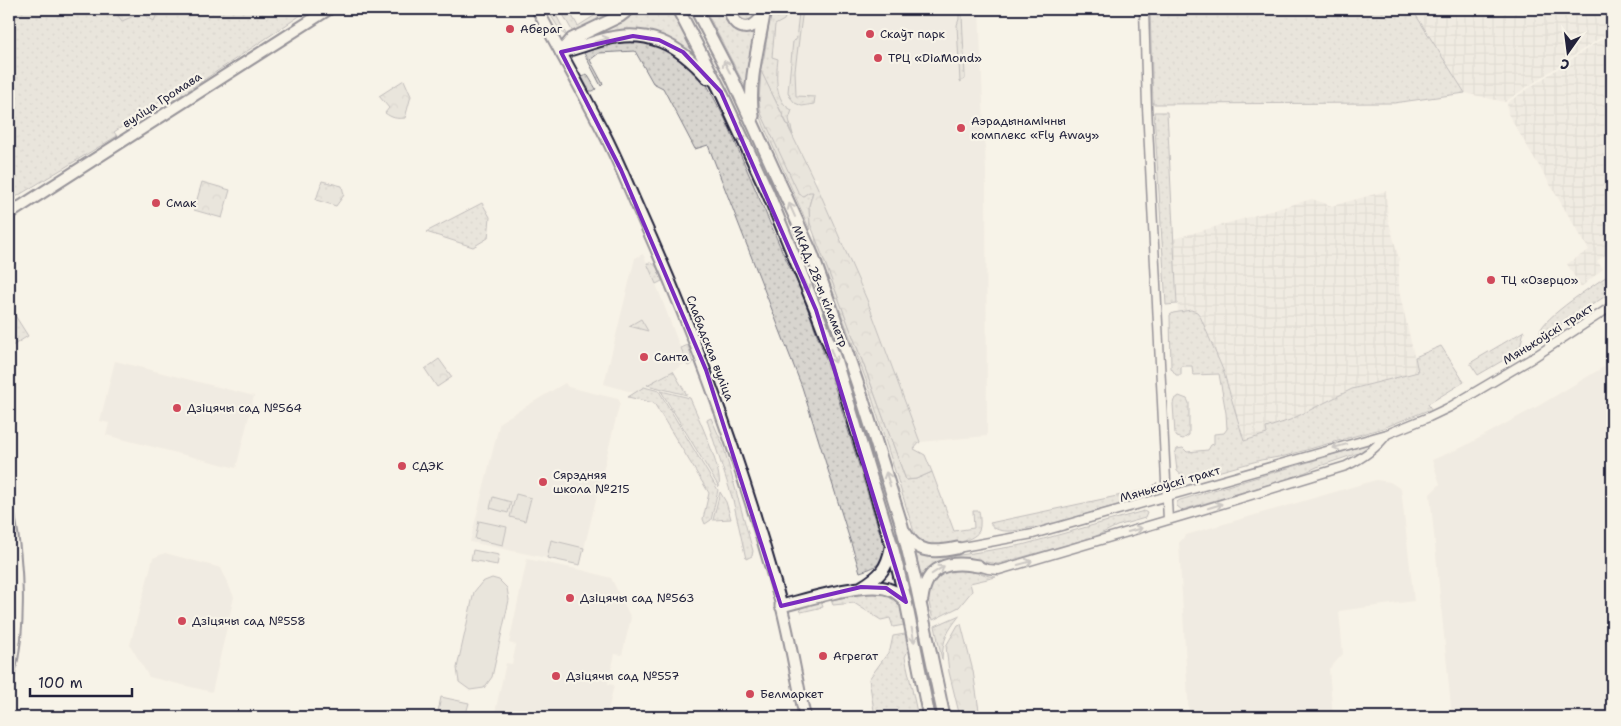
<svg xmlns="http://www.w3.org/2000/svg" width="1621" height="726" font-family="'Shantell Sans',sans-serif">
<defs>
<pattern id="industrial-grid" width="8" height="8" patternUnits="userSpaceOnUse" patternTransform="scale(1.25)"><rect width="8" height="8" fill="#e7e3db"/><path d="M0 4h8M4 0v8" fill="none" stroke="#c6c2bd"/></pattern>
<pattern id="grass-dots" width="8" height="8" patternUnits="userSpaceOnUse" patternTransform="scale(1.25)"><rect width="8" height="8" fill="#d8d5cf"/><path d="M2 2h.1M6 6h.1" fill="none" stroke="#b9b7b3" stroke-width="1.8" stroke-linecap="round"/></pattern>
<pattern id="forest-crowns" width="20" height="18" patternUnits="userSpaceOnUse" patternTransform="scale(1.25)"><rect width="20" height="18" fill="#d8d5cf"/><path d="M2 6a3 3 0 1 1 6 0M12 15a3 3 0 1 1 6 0" fill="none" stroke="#b9b7b3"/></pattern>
</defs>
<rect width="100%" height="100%" fill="#f7f3e8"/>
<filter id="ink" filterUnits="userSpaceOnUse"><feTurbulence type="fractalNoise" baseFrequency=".02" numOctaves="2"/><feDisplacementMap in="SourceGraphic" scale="10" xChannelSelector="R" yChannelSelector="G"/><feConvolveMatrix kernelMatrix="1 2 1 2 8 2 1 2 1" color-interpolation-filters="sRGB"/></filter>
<g filter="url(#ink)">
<path fill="#e7e3db" d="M773,9H979L986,172L987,436L920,442L867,300L816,184L818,178H813L762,71Z
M643,254L656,284L686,363L635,393L604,384L635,258Z
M115,361L254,396L236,468L106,435L109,423L100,421Z
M1612,362V717H1452L1430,494L1440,484L1432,460L1463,447L1540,405Z
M565,383L568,387L618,399L620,402L580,565L470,542L500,422Z
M1376,480L1390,482L1401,489L1414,601L1339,611L1343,654L1329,669L1333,717H1189L1179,543L1186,535Z
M165,553L221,568L234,597L212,692L149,677L130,645L153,558Z
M527,559L582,570L611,578L631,618L622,655L615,654L608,684L614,685L607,715L604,717H494L506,663L512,664L516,645L509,643Z"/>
<path fill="url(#industrial-grid)" d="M1412,9H1612V30L1505,102L1465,93Z
M1612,32V250L1597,261L1603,269L1581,287L1567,264L1589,250L1508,114L1507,103Z
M1386,191L1388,219L1399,259V291L1418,372L1352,389L1290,420L1266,428L1268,434L1244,441L1223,370L1200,316L1197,312L1191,310L1178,312L1173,239L1312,199L1332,206Z"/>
<path fill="url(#grass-dots)" stroke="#7d7c85" d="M9,9H310L168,104L164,99L114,132L117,136L9,201Z
M547,9H553L567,36L561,32Z
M560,9H568L578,26L605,9H625L575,36Z
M637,9H671L692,51L691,54L682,47L661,37L576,42L632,13Z
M705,9H727L728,16L758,28L749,94Z
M734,9H760L756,20L742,23L734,13Z
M796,9H803L795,70L796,96L815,97L814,104L802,106L795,103L790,97L788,92L793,41L796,40L799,12L796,11Z
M1150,9H1412L1465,93L1394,103L1153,104Z
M777,12L784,13L786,15L784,20L775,25L772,57L778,59C776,75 774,102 792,110L789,119L793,135L761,72L759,102L803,196L809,192L813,191L809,206L810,230L764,126L757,106V82L764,57L770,18Z
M959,12L962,15L965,76V79L960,82L957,25L959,19Z
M641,40L668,48L704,79L725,119L783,253L800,288L826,359L884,546C883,565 876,567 860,572L802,387L708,145L695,149L663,88L653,83L635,51L599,53L590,60L603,84L601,86L584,53L609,41Z
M587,74L596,89L593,91H589L582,77Z
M1154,112H1167L1177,304L1166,305Z
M482,203L490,217L488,238L473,247L426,232Z
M815,236L871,384L906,480L916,479L932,472L954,531L974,528L973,511H979C980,517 981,525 979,531C973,542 943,547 931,546C925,545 919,539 915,535L868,385L817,249Z
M647,263C658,262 659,273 662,281L656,284Z
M1612,273V292L1546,334L1540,332C1542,318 1598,282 1612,273Z
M9,306L28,336L9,348Z
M1191,310L1197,312L1200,316L1223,370L1244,441L1267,434L1266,428L1290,420L1352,389L1418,372L1415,357L1441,346L1464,382L1428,404L1431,409L1383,428L1285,456L1261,460L1192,479L1184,477L1177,471L1175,454L1177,449L1183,448L1187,452L1208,450L1211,445L1214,444V434L1224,433L1227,429L1226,413L1219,374L1193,375L1192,366H1181V375H1176L1171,368L1170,315L1173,313Z
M641,319L648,331L629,326Z
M1524,331L1519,351L1478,375L1470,363Z
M688,345L693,363L688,366L681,348Z
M673,371L687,395L647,385Z
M644,387L659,391L718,490L711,520L705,524L703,519L709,493L654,403L628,397Z
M661,391L690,398C698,417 723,470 719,487Z
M1179,396L1187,399L1189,403V435L1183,439L1177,437L1175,434L1173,404L1174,400Z
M711,418L723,445L753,551L752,556L746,559L733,500L707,420Z
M1373,443L1367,450L1317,467L1297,476L1182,510L1177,506V502L1180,500Z
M1157,482L1154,492L1145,497L1035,529L1034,527C1022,529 998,537 990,523L1150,489Z
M720,492L726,502L731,519L713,520Z
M1144,511L1147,513L1145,518L1117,526L1094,537L998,564L968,559L930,569L922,579L915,552L925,556L942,558L1022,545Z
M947,569H969L989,576L996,577L970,583L972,591L959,607L933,620L927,594L935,576Z
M878,591L885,592L899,601L904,625L893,627L890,618L881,620L854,603L833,605L831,600Z
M821,602L823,607L801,612L799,606Z
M960,615C947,632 943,638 942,660L935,626Z
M905,634L908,650L905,657L918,717H875L869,679L890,650L893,636Z"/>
<path fill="url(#forest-crowns)" stroke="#7d7c85" d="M113,9H159L154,21L141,13L122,21Z
M761,71L816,184L867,300L920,442L914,449L925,455L932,472L916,479L906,480L871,384L810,223L809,206L813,192H809L803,196L799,194L761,113L759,102Z
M404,80L411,96L405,118C396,119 392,118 385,113L389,108L379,96Z
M322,181L342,186L344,195L336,206L316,200Z
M202,182L230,190L222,218L194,210Z
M439,359L452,377L437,387L425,369Z
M961,624L973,671L980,717H960L949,672L946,646L958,625Z"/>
<path fill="#d8d5cf" stroke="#7d7c85" d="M516,494L531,498L525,521L510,517Z
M493,497L511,502L508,513L490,508Z
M479,521L507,527L503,545L475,539Z
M551,540L584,548L580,565L547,558Z
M473,550L499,555L497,565L471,560Z
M492,578L499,580L507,588L509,600L492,677L484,688L470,690L459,682L457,668L474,592L482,582Z
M441,697L469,703L465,717H459L438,712Z"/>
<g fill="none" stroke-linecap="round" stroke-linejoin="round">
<defs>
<path id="minor" d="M1144,9L1147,107L1168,520
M957,548L1033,534L1387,434L1429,417L1450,407L1531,359L1612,306
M978,566L988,569L999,570L1192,513L1346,466C1363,458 1376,449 1387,434"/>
<path id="major" d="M537,9C560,51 584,94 606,137C619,163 630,190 642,217C696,337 740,460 776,586C789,629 795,674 805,717
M9,214L329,9
M9,515C18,563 21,626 9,673"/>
<path id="highway" d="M678,9L721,92L768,193L816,310L835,359L892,546L906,602L929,717
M696,9L733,80L812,254L846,350L862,397L902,526L916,584L944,717
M731,9C730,20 740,31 752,26C757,24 761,18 764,15
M561,52C575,49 587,44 602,40C647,27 678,44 708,78
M561,52L572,39L620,16L629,9
M753,116C747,85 760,40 765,9
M904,531C917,554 934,553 957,548
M862,587C880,576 887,569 891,548
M922,599C926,566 948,560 978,566
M781,606C806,600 865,581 888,589C895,591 901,596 906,602"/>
</defs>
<use href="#minor" stroke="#22223b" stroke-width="11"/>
<use href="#major" stroke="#22223b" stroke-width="14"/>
<use href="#highway" stroke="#22223b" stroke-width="15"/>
<use href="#minor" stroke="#f7f3e8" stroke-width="8"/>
<use href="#major" stroke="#f7f3e8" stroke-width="10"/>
<use href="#highway" stroke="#f7f3e8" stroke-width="11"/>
</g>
<defs><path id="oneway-shaft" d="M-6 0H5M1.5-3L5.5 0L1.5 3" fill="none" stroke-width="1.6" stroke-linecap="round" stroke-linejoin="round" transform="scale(1.25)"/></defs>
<g stroke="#97959a">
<use href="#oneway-shaft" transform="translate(602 40) rotate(-15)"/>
<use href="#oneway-shaft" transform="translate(727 67) rotate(-117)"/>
<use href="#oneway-shaft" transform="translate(741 136) rotate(65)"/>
<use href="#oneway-shaft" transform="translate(792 210) rotate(-114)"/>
<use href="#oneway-shaft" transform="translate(806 285) rotate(68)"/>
<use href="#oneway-shaft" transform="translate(833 356) rotate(71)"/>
<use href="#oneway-shaft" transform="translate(1340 446) rotate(164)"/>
<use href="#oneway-shaft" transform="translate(888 479) rotate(-107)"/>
<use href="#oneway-shaft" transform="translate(1215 506) rotate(-17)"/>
<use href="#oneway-shaft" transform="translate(1135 530) rotate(-16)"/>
<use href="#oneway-shaft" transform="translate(1025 563) rotate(-15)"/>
<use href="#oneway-shaft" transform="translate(938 570) rotate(-33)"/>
<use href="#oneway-shaft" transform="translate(913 635) rotate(79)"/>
</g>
</g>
<path d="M0 0H1621V726H0ZM633,36L659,40L683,52L721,92L816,310L906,602L886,588L861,587L781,606L706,370L621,170L561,52Z" fill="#f7f3e8" fill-opacity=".55" fill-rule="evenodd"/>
<path fill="none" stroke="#7b2cbf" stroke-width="4" stroke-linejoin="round" d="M633,36L659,40L683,52L721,92L816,310L906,602L886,588L861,587L781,606L706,370L621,170L561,52Z"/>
<g fill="#d1495b" stroke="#f7f3e8" stroke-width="2">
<circle cx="510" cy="29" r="5"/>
<circle cx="870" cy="34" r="5"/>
<circle cx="878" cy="58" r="5"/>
<circle cx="961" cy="128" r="5"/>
<circle cx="156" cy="203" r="5"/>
<circle cx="1491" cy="280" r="5"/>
<circle cx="644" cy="357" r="5"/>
<circle cx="177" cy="408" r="5"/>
<circle cx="402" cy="466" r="5"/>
<circle cx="543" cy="482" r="5"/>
<circle cx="570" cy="598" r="5"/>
<circle cx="182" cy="621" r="5"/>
<circle cx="823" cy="656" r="5"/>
<circle cx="556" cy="676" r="5"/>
<circle cx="750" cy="694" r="5"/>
</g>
<g text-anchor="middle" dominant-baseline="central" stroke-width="4.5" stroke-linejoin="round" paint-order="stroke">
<g font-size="12" fill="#22223b" stroke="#f7f3e8" text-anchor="start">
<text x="520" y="29">Абераг</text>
<text x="880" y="34">Скаўт парк</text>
<text x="888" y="58">ТРЦ «DiaMond»</text>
<text x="971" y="121">Аэрадынамічны<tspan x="971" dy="14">комплекс «Fly Away»</tspan></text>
<text x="166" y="203">Смак</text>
<text x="1501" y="280">ТЦ «Озерцо»</text>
<text x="654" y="357">Санта</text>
<text x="187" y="408">Дзіцячы сад №564</text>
<text x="412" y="466">СДЭК</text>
<text x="553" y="475">Сярэдняя<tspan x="553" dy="14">школа №215</tspan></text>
<text x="580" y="598">Дзіцячы сад №563</text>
<text x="192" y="621">Дзіцячы сад №558</text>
<text x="833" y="656">Агрегат</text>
<text x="566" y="676">Дзіцячы сад №557</text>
<text x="760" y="694">Белмаркет</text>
</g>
<g font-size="12" fill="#22223b" stroke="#f7f3e8">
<text transform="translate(162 100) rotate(-33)">вуліца Громава</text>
<text transform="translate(820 286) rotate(68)">МКАД, 28-ы кіламетр</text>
<text transform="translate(1548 334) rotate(-32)">Мянькоўскі тракт</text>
<text transform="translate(710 348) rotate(69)">Слабадская вуліца</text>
<text transform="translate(1170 484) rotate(-16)">Мянькоўскі тракт</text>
</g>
</g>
<rect width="1621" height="726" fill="none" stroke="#f7f3e8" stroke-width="30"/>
<rect x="15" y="15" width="1591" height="696" fill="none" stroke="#22223b" stroke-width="2" filter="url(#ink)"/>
<g transform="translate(1568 52) rotate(194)" stroke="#f7f3e8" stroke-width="4" paint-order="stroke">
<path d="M0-4L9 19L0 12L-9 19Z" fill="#22223b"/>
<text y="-8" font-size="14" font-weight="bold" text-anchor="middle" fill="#22223b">С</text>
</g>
<path d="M30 688v8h102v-8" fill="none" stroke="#22223b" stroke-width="2.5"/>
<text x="38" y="688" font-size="15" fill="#22223b" stroke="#f7f3e8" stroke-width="4" paint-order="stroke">100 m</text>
</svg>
